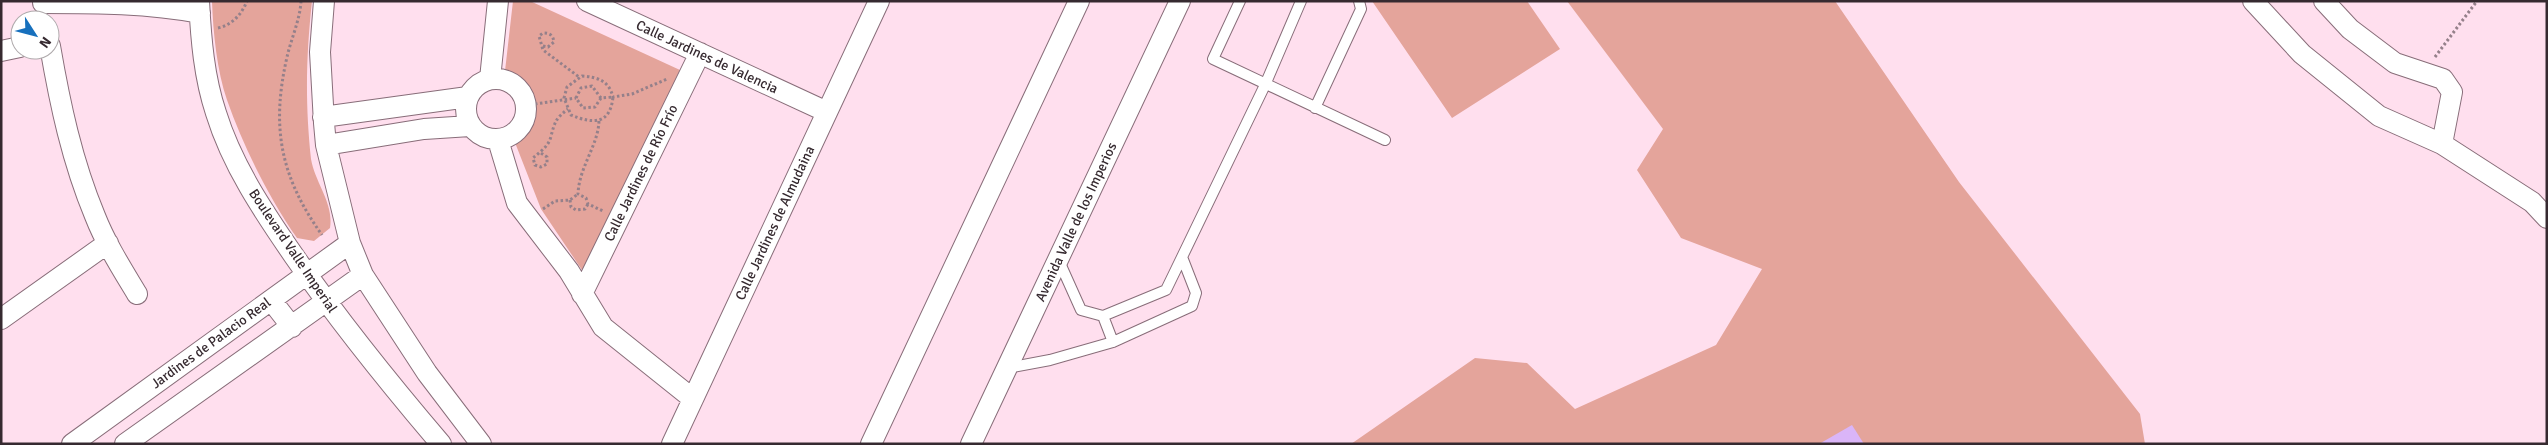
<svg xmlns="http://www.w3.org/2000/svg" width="2548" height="445" font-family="Signika,sans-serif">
<rect width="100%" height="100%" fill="#ffdfee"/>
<path fill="#e4a49b" d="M212,1H312C306,57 305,102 311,159C315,183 334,203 330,228L314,241L297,238C269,198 243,146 227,100C217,71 213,32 212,1Z
M513,1H530L680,70L584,273L541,209L514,140C518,136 525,131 528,126C542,103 523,83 505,71Z
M1372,1H1527L1560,49L1452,118Z
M1567,1H1835L1959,182L2140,414L2145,444H1351L1475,358L1527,363L1575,409L1716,345L1762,269L1681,238L1637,170L1663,129Z"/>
<path fill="#dab5f8" d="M1852,425L1864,444H1819Z"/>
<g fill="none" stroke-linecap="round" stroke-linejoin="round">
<defs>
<path id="service" d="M1240,1L1213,59L1385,140
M1315,108L1361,9L1359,1
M1182,257L1265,85L1301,1
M1103,316L1113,342
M1007,368L1050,360L1113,342L1192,306L1196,293L1182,257L1166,290L1103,316L1081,310L1059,261"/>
<path id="minor" d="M199,1C201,39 204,77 216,113C232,165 263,211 294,256C339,321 389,383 441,444
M324,1L320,52L324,123L326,145L350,243L363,275L427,373L481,444
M587,1L827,112
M2253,1L2302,54L2379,116L2442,144L2532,202L2547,218
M2324,1L2350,29L2395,63L2443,79L2452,92L2442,144
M43,3C96,3 148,3 200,13
M50,46C60,104 72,161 95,216C106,244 122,269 137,294
M1,51L20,47
M466 109a30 30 0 1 1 60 0a30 30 0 1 1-60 0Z
M490,79L498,1
M323,117L468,97
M498,140L517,203L569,271L603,327L693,399
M326,145L424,129L470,126
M582,294L700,53
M271,300L292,327
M1,319L108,243
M72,444L350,243
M125,444L363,275
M672,444L879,1
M871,444L1079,1
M971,444L1180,1"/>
</defs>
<use href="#service" stroke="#886d79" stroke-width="12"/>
<use href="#minor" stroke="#886d79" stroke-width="22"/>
<path stroke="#95808a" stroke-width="3" stroke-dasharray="2.5 2.5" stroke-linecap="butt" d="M301,1C300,20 291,39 287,57C271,127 280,176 322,235
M218,28C232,25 242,14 247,1
M543,46L548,47L554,42C553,35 550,33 543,33L539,36L543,50L579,77
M2435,57L2477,1
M601,98L595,107L583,108L576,98L581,88L592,86L601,98L613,97C610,125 593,124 571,115L564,98L567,87L582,76C598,77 609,81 613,97L632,94L667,79
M535,104L576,98
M599,121C598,146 579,167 578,194L586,198L588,204L603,211
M541,153L547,157V164L541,167L535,165L533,158C540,152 549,146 551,136C555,122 555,119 568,109
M570,200L571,207L576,210L585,209L588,204
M543,209L555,201L570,200L578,194"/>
<use href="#service" stroke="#fff" stroke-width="10"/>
<use href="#minor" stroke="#fff" stroke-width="20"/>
</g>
<g text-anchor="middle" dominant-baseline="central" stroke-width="5" stroke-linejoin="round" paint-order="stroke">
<g font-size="14" fill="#362a30" stroke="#fff">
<text transform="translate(707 57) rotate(25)">Calle Jardines de Valencia</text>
<text transform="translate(641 173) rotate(-64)">Calle Jardines de Río Frío</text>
<text transform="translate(1076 222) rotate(-65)">Avenida Valle de los Imperios</text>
<text transform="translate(775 223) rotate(-65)">Calle Jardines de Almudaina</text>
<text transform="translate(293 251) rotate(56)">Boulevard Valle Imperial</text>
<text transform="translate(211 343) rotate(-36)">Jardines de Palacio Real</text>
</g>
</g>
<rect width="2548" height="445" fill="none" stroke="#362a30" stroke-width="5"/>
<g transform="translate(35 35) rotate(126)"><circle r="24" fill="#ffffff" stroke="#afaaac"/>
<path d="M0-4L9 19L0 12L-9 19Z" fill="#1770bd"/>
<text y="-8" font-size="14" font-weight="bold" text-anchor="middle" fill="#362a30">N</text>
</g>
</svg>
